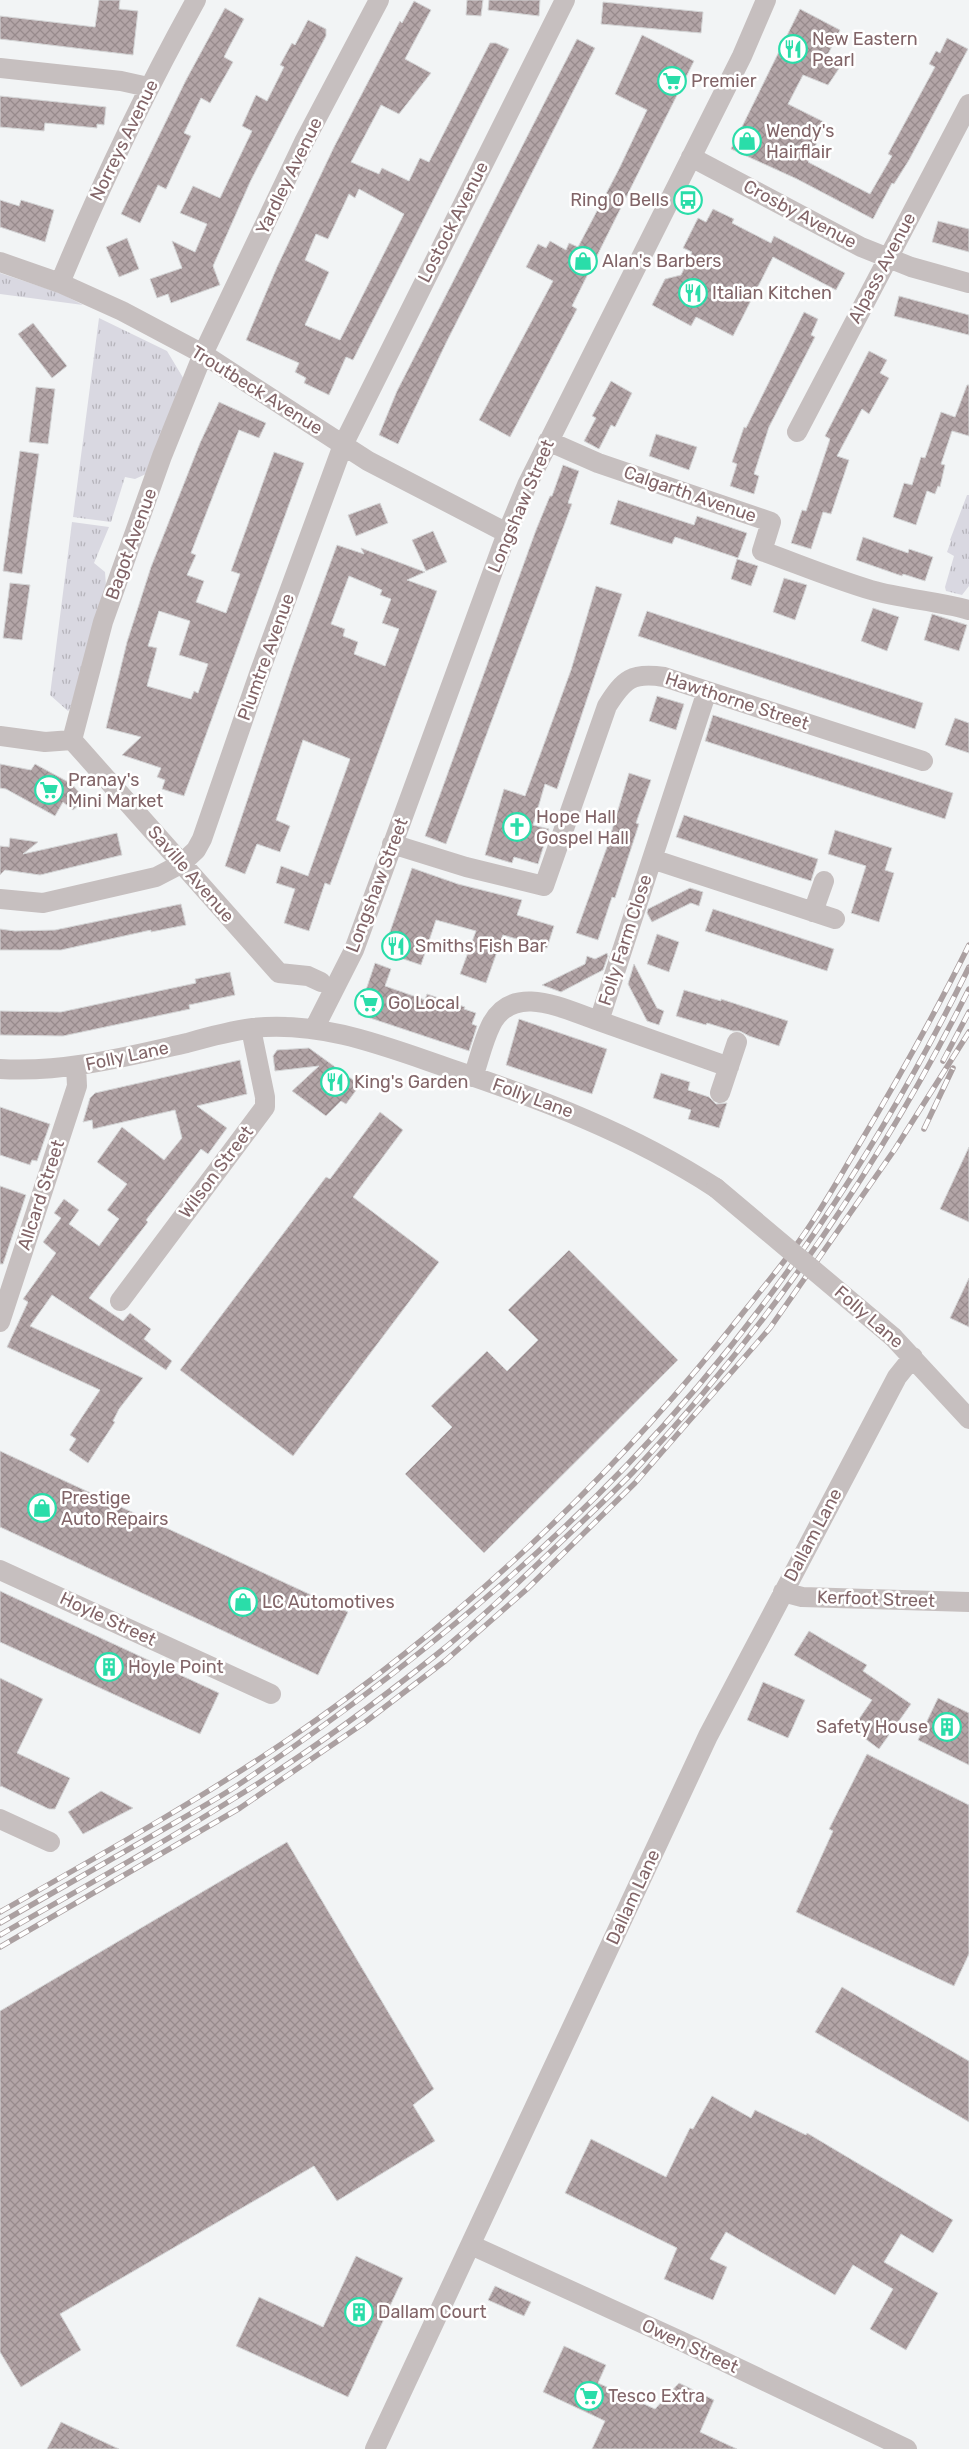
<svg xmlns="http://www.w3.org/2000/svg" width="969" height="2449" font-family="Rubik,sans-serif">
<defs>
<pattern id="grass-tufts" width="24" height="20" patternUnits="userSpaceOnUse" patternTransform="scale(1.25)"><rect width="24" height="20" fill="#d9d8e1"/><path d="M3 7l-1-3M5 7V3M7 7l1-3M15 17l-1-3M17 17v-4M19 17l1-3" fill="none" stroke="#b5b3ba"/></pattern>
<pattern id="building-cross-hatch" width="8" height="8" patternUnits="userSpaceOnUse" patternTransform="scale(1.25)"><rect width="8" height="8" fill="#b3a5a7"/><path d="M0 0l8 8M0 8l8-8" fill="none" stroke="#978a8c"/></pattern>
</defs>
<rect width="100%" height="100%" fill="#f2f4f5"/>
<path fill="url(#grass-tufts)" d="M0,273L60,293L83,305L0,294Z
M99,318L167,351L185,381L146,474L135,479L125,477L111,522L73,517Z
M967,495H969V586L962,595L946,591L945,587L954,556L947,552L951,541L950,540Z
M72,522L109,527L94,563L105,572L106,586L70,709L68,711L50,695Z"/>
<path fill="url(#building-cross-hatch)" stroke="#d5d6d7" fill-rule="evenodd" d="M99,0H120L119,9L138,11L133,55L0,39V16L95,27Z
M467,0H483L481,16L466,15Z
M489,0H540L539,16L488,10Z
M414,1L431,10L405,59L431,73L399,114L381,105L351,162L379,174L382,168L409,181L420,158L429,162L490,43H496L509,49L353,360L346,357L329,395L304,383L306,378L295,372L299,363L246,340L277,267L334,147L400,21L402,23ZM359,189L404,214L340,340L305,325L329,272L305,260L316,234L328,239L349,194L355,198Z
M603,2L703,12L701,33L601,24Z
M225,8L244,19L224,57L233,62L210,103L201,98L184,133L191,136L166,189L158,185L140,223L121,214L186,80Z
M800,9L840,30L827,56L842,64L828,85L803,75L788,104L826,123L808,162L870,194L892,156L888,154L935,67L929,64L936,51L940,53L947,38L968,49L909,160L894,184L892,183L873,219L797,179L731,149Z
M308,20L326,29V36L251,180L213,266L220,285L171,303L168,294L157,298L150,279L182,268L172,241L195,252L207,224L180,213L193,186L220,198L252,131L242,126L256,95L267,101L284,67L280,65L292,43L295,45Z
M642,35L694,61L572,306L577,309L510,437L479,420L553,281L526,267L538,244L546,248L550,241L566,250L569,243L578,247L618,171L647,110L615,94Z
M577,39L595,48L446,343L398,444L379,435L397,391Z
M0,96L106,107L104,125L97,124V128L45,123L44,131L0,127Z
M0,200L19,206L21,200L54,210L45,242L0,227Z
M713,209L734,219L732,223L771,243L774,236L845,273L836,290L773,257L733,336L696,317L691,326L652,305L665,279L681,275L692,252L683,248L698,218L706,222Z
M938,221L969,229V252L932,242Z
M127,238L139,269L119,277L106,247Z
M899,296L969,315V335L894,316Z
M804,312L818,319L811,335L815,337L769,427L754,474L759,476L754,494L730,486L737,464L732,462L744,427L746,428Z
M33,323L67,366L52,378L18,334Z
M869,351L887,360L880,373L889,378L869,414L862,409L837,456L849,460L831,514L823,512L811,549L791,543L802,510L806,511L830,439L825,436Z
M611,381L632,393L615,427L611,425L599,449L584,441L596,418L592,416Z
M967,385H969V436L952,431L941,464L945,465L940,487L938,486L935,494L927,491L916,525L893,517L904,483L912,485L921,457L925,458L941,412L955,417Z
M36,387L55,389L48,444L29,442Z
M219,402L266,423L259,438L239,430L221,475L191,553L196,555L187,575L204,581L196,602L226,613L240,574L231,571L274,452L304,463L184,796L162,789L165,780L157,777L161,768L122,755L141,737L106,728L127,642L151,567L200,443ZM159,611L190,621L179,655L208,664L198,693L194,691L191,699L147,686L157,648L148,646Z
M656,434L697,447L689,470L649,456Z
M20,451L39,454L22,574L3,571Z
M563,465L579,471L568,503L572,504L446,844L425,836L536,530L550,496H552Z
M618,500L694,525L697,516L747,533L738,558L675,537L672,544L610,524Z
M380,503L388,523L356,536L348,515Z
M433,531L447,562L426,571L412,540Z
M863,537L908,553L909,549L933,557L925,581L903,574L902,576L856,560Z
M337,545L364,554L361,548L425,572L407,580L437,591L330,885L325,883L309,931L284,923L295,889L276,883L281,866L308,876L350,759L303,740L276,820L290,826L280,852L257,844L245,874L225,866L292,668ZM349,576L382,590L380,595L391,599L382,623L399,629L385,666L354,654L358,642L343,636L345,629L331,624Z
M737,559L758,566L751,586L731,579Z
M784,578L807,585L795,620L773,612Z
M10,583L30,585L22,640L3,638Z
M596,586L622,594L557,789L545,784L533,825L549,829L538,864L514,857L512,863L485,855L504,789L525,796L571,670Z
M873,608L899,617L887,651L861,641Z
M647,611L923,703L915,729L638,636Z
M932,614L967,625L959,651L924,640Z
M657,696L684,704L676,730L649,721Z
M713,715L953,793L945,819L705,741Z
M955,718L969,723V753L945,745Z
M0,764L31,770L35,764L72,784L85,800L73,810L63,802L55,816L6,789L0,788Z
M629,773L651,780L636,823L639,824L615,898L612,897L598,940L576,933L607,847Z
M684,815L818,859L811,881L676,837Z
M835,830L892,848L885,870L894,873L879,922L851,913L866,866L828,854Z
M117,833L122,855L40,875L5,870L0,875V846L9,847L10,838L38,842L23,854Z
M412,868L458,884L522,900L517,915L554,926L547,948L503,935L486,983L460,974L476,931L436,920L421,965L383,952Z
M690,888L703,892L699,906L691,903L652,922L647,913L648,909Z
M181,904L186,925L151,932V930L61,950H0V929L15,931L55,930Z
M713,909L834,949L827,971L705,931Z
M657,934L679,942L669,972L647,964Z
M607,953L608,956L603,970L561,992L542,985L585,964L587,956L595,959Z
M375,963L391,969L385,986L425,1000L427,994L465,1007L464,1009L476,1013L472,1024L477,1026L469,1051L358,1014Z
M634,964L657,1008L664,1011L659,1025L647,1021L628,984Z
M230,972L235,995L189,1005L190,1009L63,1036L0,1035V1011L61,1012L196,983L195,979Z
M684,990L721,1001V999L788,1021L779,1046L749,1036L740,1031H733L707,1023L706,1025L676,1016Z
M519,1019L607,1049L592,1094L506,1065Z
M309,1048L360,1085L346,1104L341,1101L326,1116L292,1091L319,1066L275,1071L273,1056L277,1050Z
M240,1060L247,1094L197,1106L227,1128L208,1154L201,1149L146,1220L148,1222L89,1298L123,1321L130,1313L151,1329L144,1339L172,1361L166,1370L52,1295L30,1326L143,1378L119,1409L113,1421L115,1422L88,1463L69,1450L76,1439L70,1435L100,1390L7,1347L28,1302L23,1299L56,1253L43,1242L61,1218L54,1213L64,1199L79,1210L69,1224L99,1246L119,1219L107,1210L127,1184L97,1162L122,1127L164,1160L182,1138L175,1110L93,1129L92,1120L83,1122L90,1098L95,1093Z
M661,1073L690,1082L688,1090L709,1097L716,1104L727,1103L719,1128L688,1119L691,1110L653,1098Z
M0,1107L50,1124L37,1161L32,1160L30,1165L0,1155Z
M380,1112L403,1130L353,1197L439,1262L293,1456L180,1370L326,1177L330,1179Z
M969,1147V1222L940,1209Z
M0,1186L26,1195L3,1264H0Z
M569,1250L678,1360L484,1553L405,1474L452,1427L431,1406L487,1351L507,1371L538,1340L508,1310Z
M969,1278V1327L950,1318Z
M0,1451L348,1612L318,1675L0,1527Z
M0,1591L219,1693L200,1734L0,1642Z
M809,1631L867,1665L863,1671L911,1704L879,1749L852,1729L872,1700L794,1655Z
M0,1678L43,1699L17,1753L70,1778L55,1809H49L1,1786L0,1787Z
M763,1682L805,1700L788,1738L747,1720Z
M938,1698L969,1713V1765L918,1740Z
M867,1754L969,1805V1954L954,1986L796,1912L833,1831L829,1829Z
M101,1791L133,1808L83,1834L68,1812Z
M287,1842L434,2089L413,2105L435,2141L337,2201L314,2166L60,2314L81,2350L21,2387L0,2352V2011Z
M842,1987L969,2061V2122L815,2032Z
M712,2096L751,2118L755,2110L806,2135L807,2133L953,2220L933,2253L901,2234L884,2262L938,2293L906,2350L870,2329L893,2289L853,2265L835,2295L726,2232L710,2259L727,2267L713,2300L664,2279L677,2248L565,2193L591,2139L666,2177L690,2128L693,2129Z
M356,2256L403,2278L348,2397L236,2346L259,2297L323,2327Z
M495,2286L531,2302L524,2316L488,2300Z
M564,2346L606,2365L598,2383L655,2409L679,2383L714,2400L700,2432L737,2449H592L605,2421L543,2392Z
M61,2422L119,2449H47Z"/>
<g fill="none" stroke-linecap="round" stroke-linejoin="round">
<path stroke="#c6bfbf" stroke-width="20" d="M0,68L121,81L148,87
M691,157L861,247L911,267L969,283
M0,262L60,283L122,311L203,354L368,461L507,533
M60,283C100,186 145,92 196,0
M797,432L969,104
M548,441L598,463L771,522L762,551C798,564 834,579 871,590C903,599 937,601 969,610
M0,736L45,742L72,740
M72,740L103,622L162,456L203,354L304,142L379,0
M72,740L279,973L308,976L321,982
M392,844L466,867L544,886L607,706C624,679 632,672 664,677L923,761
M652,859L835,919
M0,899L43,903L156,877L181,864L196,850L202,839L260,671L343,445L565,0
M813,912L824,881
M599,1021L729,1067
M314,1029L354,950L507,533L527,485L742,56L766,0
M0,1069C64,1073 125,1057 187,1043C208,1037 231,1031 253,1028C322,1021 384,1046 448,1068C543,1100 631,1133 716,1188
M473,1077C479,1060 483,1041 491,1025C513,981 565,1010 599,1021L707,691
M720,1093L737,1042
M120,1301L265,1107V1097L251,1029
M0,1322L77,1086L76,1066
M893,1337L969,1419
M0,1570L271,1694
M783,1592L802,1597L969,1602
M0,1819L50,1842
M471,2245L683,2342L907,2449
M375,2449L708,1736L897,1377L913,1357"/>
<defs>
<path id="rail" d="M943,1061L969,1012
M924,1129L953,1068
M0,1912C97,1857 196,1802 289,1739C460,1622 613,1478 742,1314C762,1289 783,1264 802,1237C822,1209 839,1178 857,1148C897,1081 935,1014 969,945
M0,1923C52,1893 105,1863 157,1833C183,1818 210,1803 235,1787C375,1693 510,1587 627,1465C766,1320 881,1147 969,967
M0,1935C78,1890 157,1847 233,1799C304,1756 372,1706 436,1655C481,1619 523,1578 565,1538C588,1516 612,1494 634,1471C768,1328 881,1164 969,989
M0,1947L240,1808L364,1723L445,1661L527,1589L635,1483L770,1328L895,1149L969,1032"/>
</defs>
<use href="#rail" stroke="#aba0a1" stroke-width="5.5"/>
<use href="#rail" stroke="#fff" stroke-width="4" stroke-dasharray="11" stroke-linecap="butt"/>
<path stroke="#c6bfbf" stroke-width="20" d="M716,1188L893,1337"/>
</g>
<defs>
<symbol id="restaurant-ring" viewBox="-11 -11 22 22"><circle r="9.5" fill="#fff" stroke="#2adda9" stroke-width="1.5"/><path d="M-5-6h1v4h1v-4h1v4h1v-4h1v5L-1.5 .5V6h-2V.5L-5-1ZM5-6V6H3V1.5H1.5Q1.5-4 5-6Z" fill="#2adda9"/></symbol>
<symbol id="supermarket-ring" viewBox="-11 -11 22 22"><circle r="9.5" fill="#fff" stroke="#2adda9" stroke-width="1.5"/><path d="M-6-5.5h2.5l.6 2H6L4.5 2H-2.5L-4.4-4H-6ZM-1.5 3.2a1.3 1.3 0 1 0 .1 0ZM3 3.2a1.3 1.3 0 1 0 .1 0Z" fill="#2adda9"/></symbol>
<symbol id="shop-ring" viewBox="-11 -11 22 22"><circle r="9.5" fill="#fff" stroke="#2adda9" stroke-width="1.5"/><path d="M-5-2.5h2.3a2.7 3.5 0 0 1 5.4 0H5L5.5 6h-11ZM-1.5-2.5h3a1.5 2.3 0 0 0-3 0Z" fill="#2adda9"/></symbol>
<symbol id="bus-ring" viewBox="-11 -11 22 22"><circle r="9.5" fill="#fff" stroke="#2adda9" stroke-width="1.5"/><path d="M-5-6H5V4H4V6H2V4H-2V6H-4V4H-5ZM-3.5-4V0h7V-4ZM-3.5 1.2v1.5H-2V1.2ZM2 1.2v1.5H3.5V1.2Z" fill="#2adda9"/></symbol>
<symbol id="church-ring" viewBox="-11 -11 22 22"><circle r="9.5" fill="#fff" stroke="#2adda9" stroke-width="1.5"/><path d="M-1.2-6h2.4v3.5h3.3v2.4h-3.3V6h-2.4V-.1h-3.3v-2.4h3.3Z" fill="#2adda9"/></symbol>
<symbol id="building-ring" viewBox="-11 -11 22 22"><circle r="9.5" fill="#fff" stroke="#2adda9" stroke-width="1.5"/><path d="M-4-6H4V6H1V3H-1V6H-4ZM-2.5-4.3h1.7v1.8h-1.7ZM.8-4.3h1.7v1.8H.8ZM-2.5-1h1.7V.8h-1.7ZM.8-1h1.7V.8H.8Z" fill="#2adda9"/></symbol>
</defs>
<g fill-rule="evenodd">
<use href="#restaurant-ring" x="777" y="33" width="32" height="32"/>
<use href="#supermarket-ring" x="656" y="65" width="32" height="32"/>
<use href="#shop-ring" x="731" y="125" width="32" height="32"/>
<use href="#bus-ring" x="672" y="184" width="32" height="32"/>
<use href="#shop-ring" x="567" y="245" width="32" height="32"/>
<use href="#restaurant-ring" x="677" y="277" width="32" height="32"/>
<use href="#supermarket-ring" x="33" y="774" width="32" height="32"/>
<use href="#church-ring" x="501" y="811" width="32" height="32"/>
<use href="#restaurant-ring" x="380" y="930" width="32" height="32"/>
<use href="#supermarket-ring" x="353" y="987" width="32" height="32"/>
<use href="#restaurant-ring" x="319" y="1066" width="32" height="32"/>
<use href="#shop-ring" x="26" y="1492" width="32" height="32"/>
<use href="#shop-ring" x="227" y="1586" width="32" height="32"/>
<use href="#building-ring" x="93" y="1651" width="32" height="32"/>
<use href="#building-ring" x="931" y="1711" width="32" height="32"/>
<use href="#building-ring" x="343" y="2296" width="32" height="32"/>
<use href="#supermarket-ring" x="573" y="2380" width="32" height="32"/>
</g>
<g text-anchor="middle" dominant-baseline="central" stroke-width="5" stroke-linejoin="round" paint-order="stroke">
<g font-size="18" fill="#826568" stroke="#fff" text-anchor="start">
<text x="812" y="39">New Eastern<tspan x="812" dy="21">Pearl</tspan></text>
<text x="691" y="81">Premier</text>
<text x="766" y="131">Wendy's<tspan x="766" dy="21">Hairflair</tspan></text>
<text x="669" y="200" text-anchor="end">Ring O Bells</text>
<text x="602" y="261">Alan's Barbers</text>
<text x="712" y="293">Italian Kitchen</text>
<text x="68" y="780">Pranay's<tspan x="68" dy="21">Mini Market</tspan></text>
<text x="536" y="817">Hope Hall<tspan x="536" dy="21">Gospel Hall</tspan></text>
<text x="415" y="946">Smiths Fish Bar</text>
<text x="388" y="1003">Go Local</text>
<text x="354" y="1082">King's Garden</text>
<text x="61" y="1498">Prestige<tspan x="61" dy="21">Auto Repairs</tspan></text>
<text x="262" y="1602">LC Automotives</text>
<text x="128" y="1667">Hoyle Point</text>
<text x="928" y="1727" text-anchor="end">Safety House</text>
<text x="378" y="2312">Dallam Court</text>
<text x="608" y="2396">Tesco Extra</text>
</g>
<g font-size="18" fill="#826568" stroke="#fff">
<text transform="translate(124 140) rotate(-64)">Norreys Avenue</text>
<text transform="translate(289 176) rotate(-64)">Yardley Avenue</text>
<text transform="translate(800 214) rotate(28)">Crosby Avenue</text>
<text transform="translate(453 222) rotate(-63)">Lostock Avenue</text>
<text transform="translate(882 268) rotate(-62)">Alpass Avenue</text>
<text transform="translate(257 390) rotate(32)">Troutbeck Avenue</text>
<text transform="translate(690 494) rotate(19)">Calgarth Avenue</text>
<text transform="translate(521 506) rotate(-67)">Longshaw Street</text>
<text transform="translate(131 544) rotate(-70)">Bagot Avenue</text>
<text transform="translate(266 657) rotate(-70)">Plumtre Avenue</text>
<text transform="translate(737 701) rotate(18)">Hawthorne Street</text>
<text transform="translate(191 874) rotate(49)">Saville Avenue</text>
<text transform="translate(377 885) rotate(-69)">Longshaw Street</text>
<text transform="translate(625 940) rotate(-72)">Folly Farm Close</text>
<text transform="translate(127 1056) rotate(-12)">Folly Lane</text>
<text transform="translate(533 1098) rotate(20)">Folly Lane</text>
<text transform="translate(216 1172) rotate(-53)">Wilson Street</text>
<text transform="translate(41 1195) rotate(-72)">Allcard Street</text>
<text transform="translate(869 1317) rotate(41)">Folly Lane</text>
<text transform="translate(813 1535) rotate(-62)">Dallam Lane</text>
<text transform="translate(876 1599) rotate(2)">Kerfoot Street</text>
<text transform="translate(108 1619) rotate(25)">Hoyle Street</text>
<text transform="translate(633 1897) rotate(-65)">Dallam Lane</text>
<text transform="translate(690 2346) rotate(25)">Owen Street</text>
</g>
</g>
</svg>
